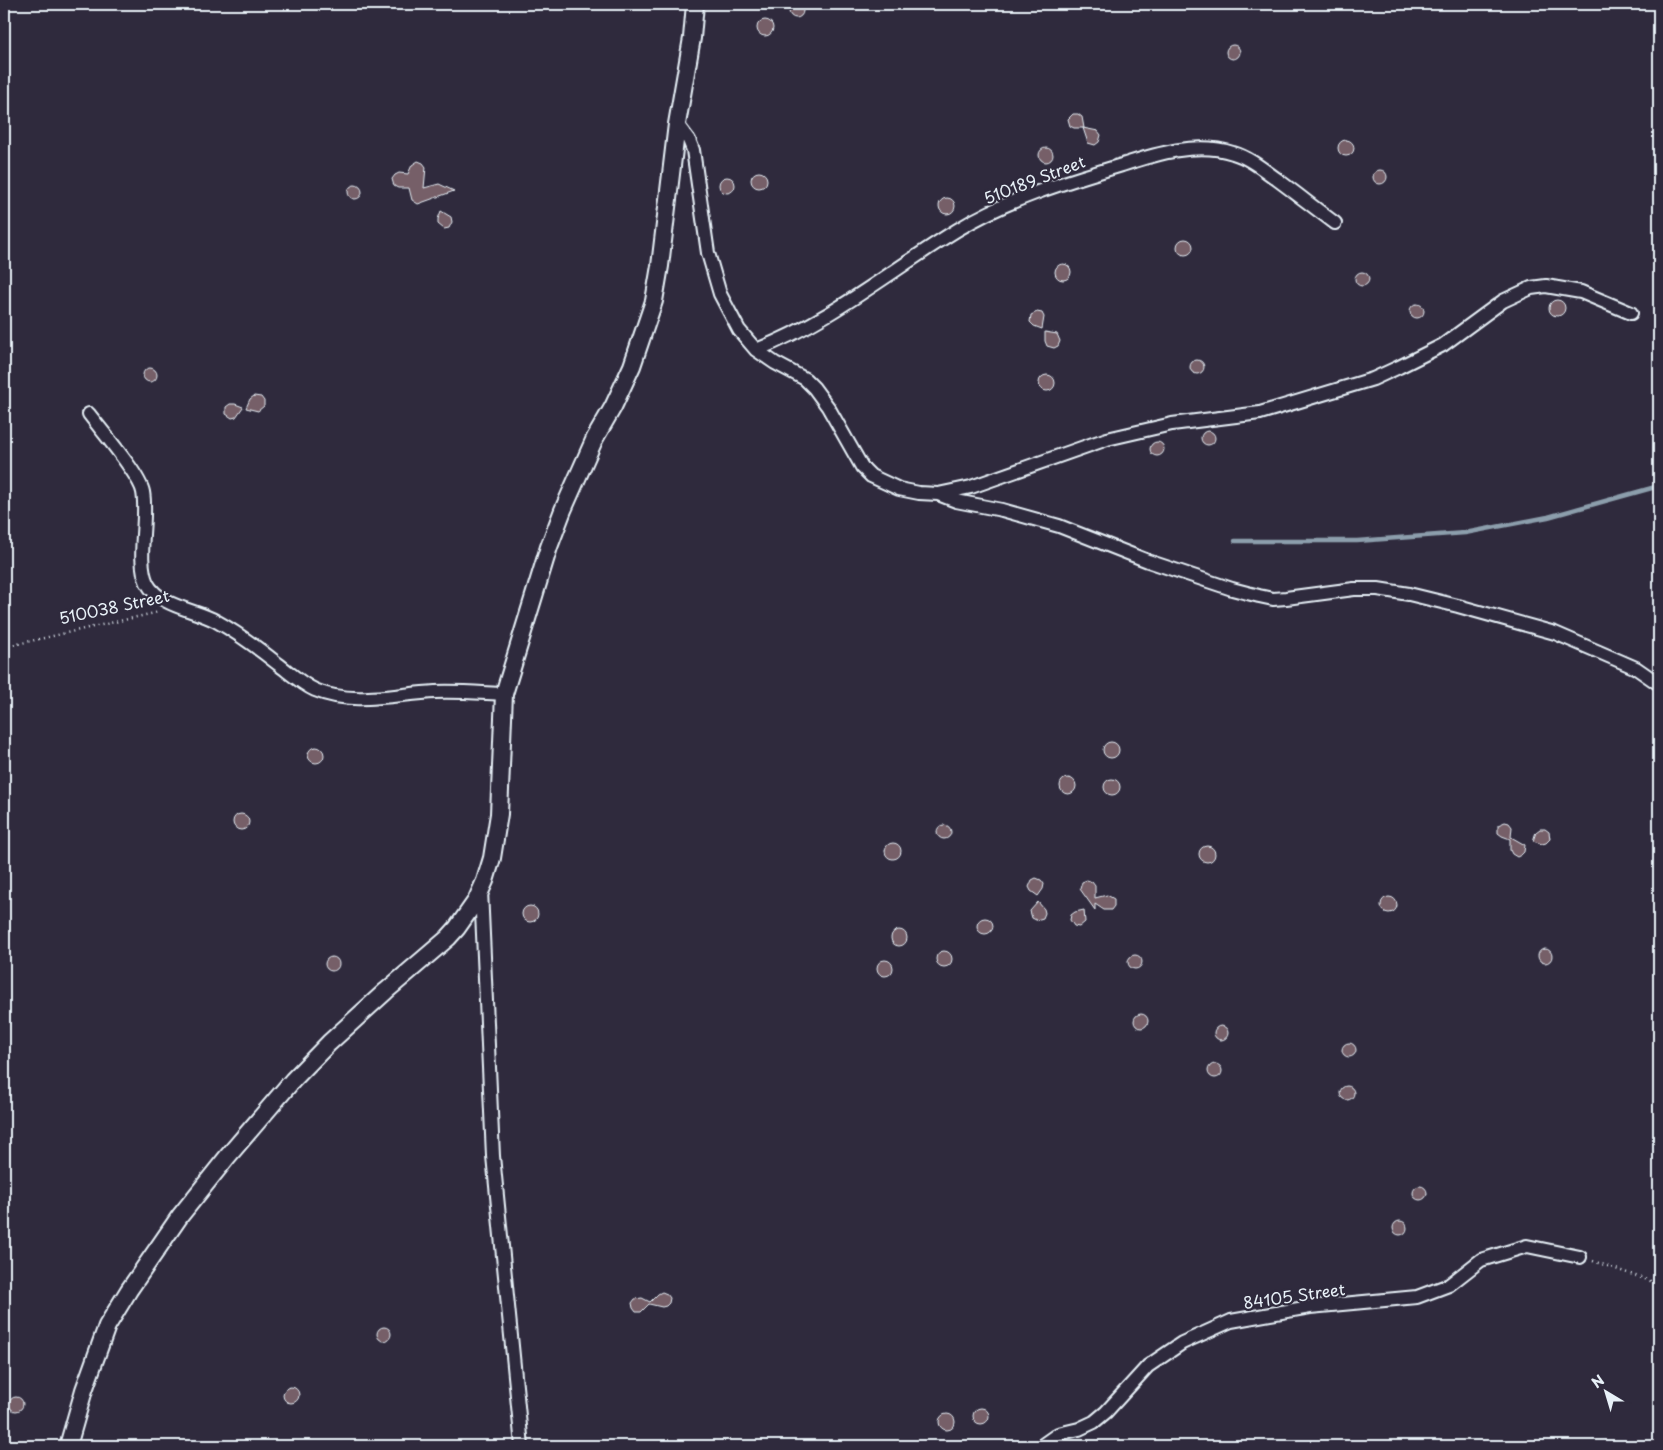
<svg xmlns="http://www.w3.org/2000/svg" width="1663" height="1450" font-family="'Playpen Sans',sans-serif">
<rect width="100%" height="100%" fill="#2f2a3d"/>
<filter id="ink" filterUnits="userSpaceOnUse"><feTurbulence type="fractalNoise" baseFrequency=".02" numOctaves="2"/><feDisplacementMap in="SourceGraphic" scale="10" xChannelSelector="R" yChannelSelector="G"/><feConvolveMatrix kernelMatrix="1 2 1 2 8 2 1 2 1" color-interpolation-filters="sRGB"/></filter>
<g filter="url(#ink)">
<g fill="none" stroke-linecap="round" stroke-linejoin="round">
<path stroke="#8c9eac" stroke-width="4.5" d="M1235,541H1357L1465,533L1548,517L1659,486"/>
</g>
<path fill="#765e67" stroke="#e8f1f8" d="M789 11a7 7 0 1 1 14 0a7 7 0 1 1-14 0Z
M757 28a8 8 0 1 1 16 0a8 8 0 1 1-16 0Z
M1226 52a7 7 0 1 1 14 0a7 7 0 1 1-14 0Z
M1073,114H1078L1082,117L1084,128H1074L1070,126L1068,119Z
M1083,128L1098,131L1101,135L1099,142L1095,145L1088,143Z
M1338 148a8 8 0 1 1 16 0a8 8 0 1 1-16 0Z
M1039 155a7 7 0 1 1 14 0a7 7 0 1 1-14 0Z
M418,161L423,163L426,167L424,188L439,184L454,191L418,204L412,200L409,188H398L394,186L392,179L395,175L399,173L408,174L412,165Z
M1373 177a7 7 0 1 1 14 0a7 7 0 1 1-14 0Z
M751 180a8 8 0 1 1 16 0a8 8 0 1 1-16 0Z
M719 185a8 8 0 1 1 16 0a8 8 0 1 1-16 0Z
M348 192a7 7 0 1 1 14 0a7 7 0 1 1-14 0Z
M939 206a8 8 0 1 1 16 0a8 8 0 1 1-16 0Z
M441,211L451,217L452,222L449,228L444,229L438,224V219Z
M1177 247a8 8 0 1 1 16 0a8 8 0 1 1-16 0Z
M1055 272a8 8 0 1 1 16 0a8 8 0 1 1-16 0Z
M1355 279a7 7 0 1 1 14 0a7 7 0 1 1-14 0Z
M1549 308a8 8 0 1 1 16 0a8 8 0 1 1-16 0Z
M1410 311a7 7 0 1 1 14 0a7 7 0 1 1-14 0Z
M1037,312L1042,313L1044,317L1042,329L1034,326L1030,322L1031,315Z
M1045,332L1057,334L1060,341L1058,346L1054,348L1047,346L1045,341Z
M1190 367a7 7 0 1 1 14 0a7 7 0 1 1-14 0Z
M143 375a7 7 0 1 1 14 0a7 7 0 1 1-14 0Z
M1039 383a8 8 0 1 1 16 0a8 8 0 1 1-16 0Z
M254,396L261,397L264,401V406L258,411L246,408L250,399Z
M230,404H235L243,407L236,417L232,418L226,414V407Z
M1201 438a7 7 0 1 1 14 0a7 7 0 1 1-14 0Z
M1150 449a7 7 0 1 1 14 0a7 7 0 1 1-14 0Z
M1103 750a8 8 0 1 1 16 0a8 8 0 1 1-16 0Z
M308 755a8 8 0 1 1 16 0a8 8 0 1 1-16 0Z
M1060 786a8 8 0 1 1 16 0a8 8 0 1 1-16 0Z
M1104 787a8 8 0 1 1 16 0a8 8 0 1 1-16 0Z
M233 822a8 8 0 1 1 16 0a8 8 0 1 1-16 0Z
M1505,822L1509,823L1512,827L1511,837L1525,845L1524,852L1521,855L1517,857L1512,854L1510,850V839L1502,836L1498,833V825Z
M937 832a7 7 0 1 1 14 0a7 7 0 1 1-14 0Z
M1540,829H1545L1549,832L1550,839L1546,843L1542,844L1533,841L1536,832Z
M885 851a8 8 0 1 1 16 0a8 8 0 1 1-16 0Z
M1199 854a8 8 0 1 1 16 0a8 8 0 1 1-16 0Z
M1036,878L1041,880L1044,884L1043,889L1038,896L1031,891L1029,887L1032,880Z
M1087,880L1092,882L1095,886V898L1107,895L1114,899V906L1111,910H1104L1095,904V910L1080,889L1082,882Z
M1381 905a8 8 0 1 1 16 0a8 8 0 1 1-16 0Z
M1038,902L1044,909L1045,913L1043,918L1036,920L1032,918L1030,911Z
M522 914a8 8 0 1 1 16 0a8 8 0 1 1-16 0Z
M1084,910L1085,922L1079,927L1074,926L1070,920L1071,915L1075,912Z
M977 926a8 8 0 1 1 16 0a8 8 0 1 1-16 0Z
M891 938a8 8 0 1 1 16 0a8 8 0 1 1-16 0Z
M1538 956a7 7 0 1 1 14 0a7 7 0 1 1-14 0Z
M936 959a8 8 0 1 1 16 0a8 8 0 1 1-16 0Z
M1128 962a7 7 0 1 1 14 0a7 7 0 1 1-14 0Z
M325 964a7 7 0 1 1 14 0a7 7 0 1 1-14 0Z
M877 968a8 8 0 1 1 16 0a8 8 0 1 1-16 0Z
M1134 1021a7 7 0 1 1 14 0a7 7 0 1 1-14 0Z
M1214 1033a7 7 0 1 1 14 0a7 7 0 1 1-14 0Z
M1342 1050a7 7 0 1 1 14 0a7 7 0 1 1-14 0Z
M1208 1071a7 7 0 1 1 14 0a7 7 0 1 1-14 0Z
M1340 1093a7 7 0 1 1 14 0a7 7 0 1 1-14 0Z
M1413 1193a7 7 0 1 1 14 0a7 7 0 1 1-14 0Z
M1393 1228a7 7 0 1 1 14 0a7 7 0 1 1-14 0Z
M662,1292L667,1294L670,1298L669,1303L666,1306L662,1307L649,1304L641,1312H636L633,1308L632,1303L635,1299L642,1298L650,1302L658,1294Z
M377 1334a7 7 0 1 1 14 0a7 7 0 1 1-14 0Z
M283 1395a8 8 0 1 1 16 0a8 8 0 1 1-16 0Z
M9 1404a7 7 0 1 1 14 0a7 7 0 1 1-14 0Z
M973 1416a8 8 0 1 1 16 0a8 8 0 1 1-16 0Z
M939 1422a8 8 0 1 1 16 0a8 8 0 1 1-16 0Z"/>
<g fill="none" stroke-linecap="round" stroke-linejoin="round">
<defs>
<path id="minor" d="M677,124L689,140L693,150L708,253L720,294L739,330L756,350L775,363L805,379L814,388L828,407L862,467L871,476L899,489L919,493L938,494L971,487L1107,439L1172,424L1260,413L1373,379L1399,367L1443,345L1503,301L1531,288L1546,286L1581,292L1631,313
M756,350C829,322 890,271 957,230C1008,199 1065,182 1122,165C1156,154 1197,141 1233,153C1250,158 1264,170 1278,180C1297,194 1316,209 1335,223
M89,414C101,430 140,475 143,492C148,518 136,559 147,583C160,607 194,609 216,621C238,633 258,648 278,664C290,673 302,684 315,690C352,706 396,694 435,692C458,691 481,693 504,694
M938,494L956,501L1002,510L1059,526L1148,561L1232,589L1259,596L1273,599L1286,598L1354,589H1378L1409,594L1458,606L1555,633L1636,668L1659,684
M481,890L493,1156L522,1446
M1041,1446L1058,1434L1079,1429L1094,1422L1106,1412L1148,1366L1182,1343L1231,1321L1310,1307L1417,1297L1449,1285L1481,1260L1527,1246L1580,1257"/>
<path id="tertiary" d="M68,1446L84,1390L107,1326L129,1290L180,1216L228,1156L293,1080L329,1043L386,991L448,938L457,928L476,901L485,881L492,858L499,814L504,694L549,547L563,510L595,438L613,407L632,366L654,301L660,266L677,124L692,38L695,4"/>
</defs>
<use href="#minor" stroke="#e8f1f8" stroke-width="16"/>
<use href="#tertiary" stroke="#e8f1f8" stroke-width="20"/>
<path stroke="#e8f1f8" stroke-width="2.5" stroke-dasharray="1 4" stroke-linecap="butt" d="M4,647L159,612
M1593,1261L1659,1284"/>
<use href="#minor" stroke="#2f2a3d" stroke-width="12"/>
<use href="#tertiary" stroke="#2f2a3d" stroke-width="16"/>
</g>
</g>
<g text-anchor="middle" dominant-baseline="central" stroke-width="4.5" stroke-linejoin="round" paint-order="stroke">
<g font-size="16" fill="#e8f1f8" stroke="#2f2a3d">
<text transform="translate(1034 179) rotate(-21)">510189 Street</text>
<text transform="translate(114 606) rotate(-12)">510038 Street</text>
<text transform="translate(1294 1295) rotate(-8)">84105 Street</text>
</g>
</g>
<rect width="1663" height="1450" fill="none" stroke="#2f2a3d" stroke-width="20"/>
<rect x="10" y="10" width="1643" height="1430" fill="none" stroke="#e8f1f8" stroke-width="2" filter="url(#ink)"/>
<g transform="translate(1606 1392) rotate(322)" stroke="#2f2a3d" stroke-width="4" paint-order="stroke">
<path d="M0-4L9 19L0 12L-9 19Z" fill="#e8f1f8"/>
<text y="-8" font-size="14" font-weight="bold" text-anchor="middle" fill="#e8f1f8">N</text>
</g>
</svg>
